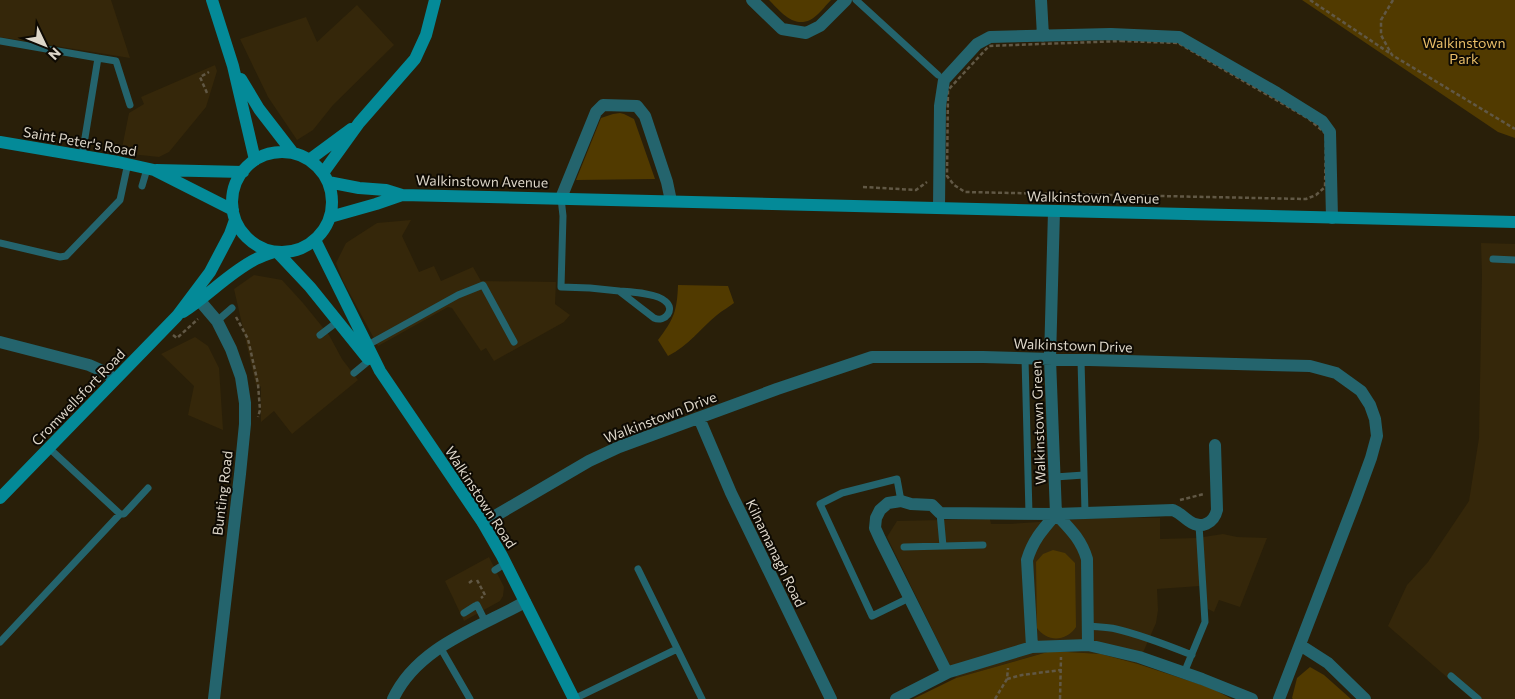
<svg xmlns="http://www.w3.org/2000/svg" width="1515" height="699" font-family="Commissioner,sans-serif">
<rect width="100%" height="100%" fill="#291f09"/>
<path fill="#35270a" d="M0,0H111L130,58L0,37Z
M357,5L394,45L333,105L313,130L297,140L268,97L240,39L306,17L317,42Z
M215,65L217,71L206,107L169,152L159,157L121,153L129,113L144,104L141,97Z
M411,220L402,236L419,272L434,266L441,281L473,267L481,281L556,282L555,304L570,315L564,322L494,361L486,348L481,351L452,308L448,307L378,346L343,281L336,263L346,243L377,223Z
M1481,243L1515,244V699H1472L1388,626L1407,585L1428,562L1469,501L1479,438L1482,274Z
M254,275L282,280L303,303L329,335L342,359L358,380L292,434L274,411L261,422V387L258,384L256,385L234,289Z
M195,337L208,346L219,368L223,430L188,415L194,386L161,354Z
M1098,518H1160V539L1197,538L1223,534L1237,537L1267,538L1240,607L1219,600L1214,612L1208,609L1200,586L1157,589L1158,610L1156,623L1138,664L1101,654L1051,651L956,678L887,537L897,521L990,519L991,524H1009Z
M489,557L504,587L503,596L500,601L464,621L445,581Z"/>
<path fill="#513a00" d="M769,0H831C825,6 818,16 810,20C793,28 780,11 769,0Z
M1302,0H1515V138L1498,132Z
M620,113L624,114L634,119L655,179L576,180L601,118L613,114Z
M678,285L728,286L734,303C729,307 723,310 717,315C700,329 689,345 668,356L658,340C674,319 677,311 678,285Z
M1053,550L1065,553L1075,563L1076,627C1066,642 1047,642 1037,628L1036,562L1043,554Z
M1051,651L1101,654L1138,664L1211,688L1232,699H913L956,678Z
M1310,667L1324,675L1351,699H1293L1292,698L1297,678Z"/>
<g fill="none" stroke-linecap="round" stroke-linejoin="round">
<path stroke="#615845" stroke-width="2.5" stroke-dasharray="4 2.5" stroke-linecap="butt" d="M1310,0L1391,54
M1393,0L1381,20V35L1392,55L1515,129
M1121,41L1178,43L1309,119L1326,134L1325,187L1316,195L1306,199L965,192L954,185L947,176L948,90L989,46Z
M207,93L200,77L209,72
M863,187L916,190L927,182
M236,317L248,339L258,384L260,410L258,417
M173,335L177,338L198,319
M1180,500L1204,494
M477,580L485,595L481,598
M469,583L474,579
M1007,679L1022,675L1061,670
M995,699L1007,679L1008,668
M1060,699L1061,657"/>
<path stroke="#24646d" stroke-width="7" d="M856,0L938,75
M0,41L98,58L82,156
M98,58L116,61L130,105
M142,186L147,169
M561,198L563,216L561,287L590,288L619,291
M0,243L60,257L66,256L120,200L128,163
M1493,259L1515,260
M619,291C631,292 656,293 665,301C676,309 665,323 654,318Z
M217,321L232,308
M320,335L337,322
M366,346L458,295L483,285L514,342
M1025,358L1029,514
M1081,360L1085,512
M354,373L371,359
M1055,477L1084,475
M901,501L897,479L842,493L820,504L872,616L909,598
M940,513L943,546
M120,514H124L148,488
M904,547L983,545
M638,569L702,699
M495,570L506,563
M477,605L486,623
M464,613L475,606
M1088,626C1097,627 1107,627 1116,629C1142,635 1167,645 1192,655
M0,642L120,514L49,448
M440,647L470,699
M1184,673L1205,622L1199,525
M1451,676L1478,699
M574,699L677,649"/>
<path stroke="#24646d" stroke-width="12" d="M752,0L782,29L806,33L820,26L846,0
M1041,0L1043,36
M561,198L596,112L603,105L637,106L645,116L667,182L671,201
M939,207L940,106L944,80L977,44L990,37L1111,34L1179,37L1277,93L1322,121L1330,132L1332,218
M1054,211L1050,359L1056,514
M200,301L217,321L231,349L241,377L245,403V424L240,474L214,699
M0,342L89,365L107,373L114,380
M699,418L731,493L831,699
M483,523L589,461L619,447L777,389L872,357H983L1310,366L1336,373L1361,391L1370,405L1375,419L1377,436L1371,458L1356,499L1279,699
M1300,645L1328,663L1365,699
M1032,647L1027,560C1033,540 1043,529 1056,514C1070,529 1081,539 1087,559L1088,645
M947,673L880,539L875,528L876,518L880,510L888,503L901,501L911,504L932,505L940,513L1056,514L1173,510C1180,513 1183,517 1189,521C1201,530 1214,523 1217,510L1215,445
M393,699C417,647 478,628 525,602
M896,699L949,672L1032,647L1088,645L1139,657L1202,679L1252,699"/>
<path stroke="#048a98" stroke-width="12" d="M212,0L233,66L255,160
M241,79L259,109L293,153
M0,142L118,162L154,170L233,210
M232 202a50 50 0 1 1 100 0a50 50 0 1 1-100 0Z
M309,160L351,129
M156,170L243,172
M323,173L359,123L415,59L426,35L435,0
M328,182L359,188L386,190L402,195L1515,222
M330,217L376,204L402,195
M315,240L380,371L483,523L502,556L574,699
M277,252L310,287L368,359
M183,312C208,296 230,272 256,259C262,256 268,254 274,252
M0,498L177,316L210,272L230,234L235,220"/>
</g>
<g text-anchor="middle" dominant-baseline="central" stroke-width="4" stroke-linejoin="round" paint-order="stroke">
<g font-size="14" fill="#e9be68" stroke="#0e0a03">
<text x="1464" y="42">Walkinstown<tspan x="1464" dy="16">Park</tspan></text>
</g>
<g font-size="14" fill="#ddd6c9" stroke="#0e0a03">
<text transform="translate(80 141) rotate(10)">Saint Peter's Road</text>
<text transform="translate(482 181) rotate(1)">Walkinstown Avenue</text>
<text transform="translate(1093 197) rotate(1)">Walkinstown Avenue</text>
<text transform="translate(1073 345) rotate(2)">Walkinstown Drive</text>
<text transform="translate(78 397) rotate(-46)">Cromwellsfort Road</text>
<text transform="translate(660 417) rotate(-21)">Walkinstown Drive</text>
<text transform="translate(1038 423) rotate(-92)">Walkinstown Green</text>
<text transform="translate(222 493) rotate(-83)">Bunting Road</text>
<text transform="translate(481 497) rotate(57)">Walkinstown Road</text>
<text transform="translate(776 553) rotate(64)">Kilnamanagh Road</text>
</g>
</g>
<g transform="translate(45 45) rotate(133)" stroke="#0e0a03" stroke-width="4" paint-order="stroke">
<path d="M0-4L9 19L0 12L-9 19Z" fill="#ddd6c9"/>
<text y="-8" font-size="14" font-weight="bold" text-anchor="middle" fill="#ddd6c9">N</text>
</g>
</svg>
